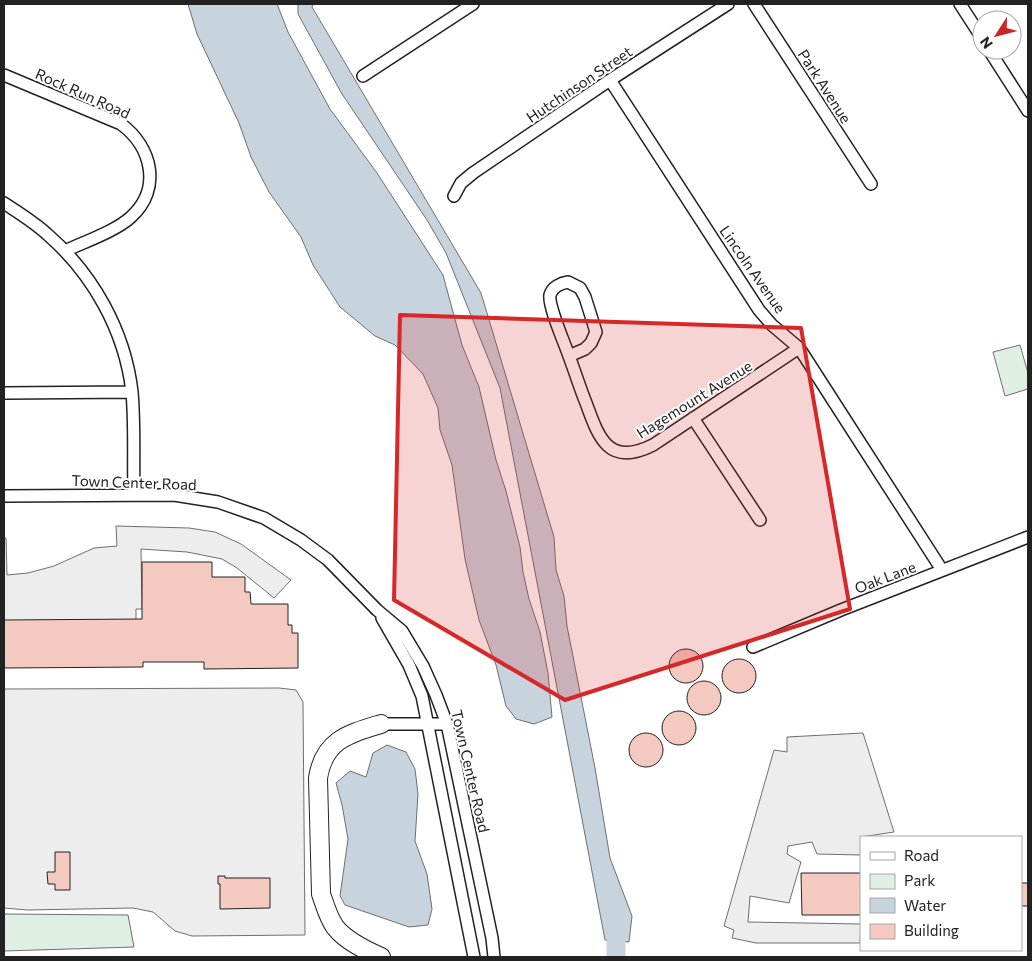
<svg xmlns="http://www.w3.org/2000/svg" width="1032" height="961" font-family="Commissioner,sans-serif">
<rect width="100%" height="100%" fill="#fff"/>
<path fill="#e0efe3" stroke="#6f6f6f" d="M1020,345L1028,373V389L1005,396L993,352Z
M4,914L128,915L134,947L4,951Z"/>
<path fill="#ededed" stroke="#6f6f6f" d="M116,526L189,528L215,532L241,544L291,580L274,598L237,568L222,559L187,552L141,549L142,609H136V620L4,621V538H6L7,575L28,573L54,566L94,548L117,546Z
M279,688L296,690L303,702L305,935L192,936L175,931L153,912L133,908L27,910L4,908V689Z
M863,733L894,832L861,837V855L817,854L812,842L788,846L787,854L801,862L789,903L750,896L748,922L861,924L860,943H756L732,938L734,930L724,926L774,750L787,752V737Z"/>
<path fill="#c7d3dd" stroke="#6f6f6f" d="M188,4H277L288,32L330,109L377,173L443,275L462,345L479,387L496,460L506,491L520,547L523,572L529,599L540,632L548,673L552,717L534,724L516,719L506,706L496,665L479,620L465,559L452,465L440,430L438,408L423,374L395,345L375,336L340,307L313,265L301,237L269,192L251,157L239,123L197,34Z
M298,4H313L312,7L481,293L554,537L556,570L564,596L567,626L595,768L610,858L632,916L629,942L605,940L500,388L446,253L427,220L342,94L298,14Z
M387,745L406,752L415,769L418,794L415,841L427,874L432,909L428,925L409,927L345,905L340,896L348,839L342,805L336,783L350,771L366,777L373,753Z"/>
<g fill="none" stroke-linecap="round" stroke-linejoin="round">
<path stroke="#c7d3dd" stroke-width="19" d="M616,957V941"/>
</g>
<path fill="#f3c9c0" stroke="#222" d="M142,562H212V577H245V592H250L251,604H288V625H292V633H298V668L204,669V662H143V667L4,668V620L142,619Z
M669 666a17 17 0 1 1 34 0a17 17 0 1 1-34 0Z
M722 676a17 17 0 1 1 34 0a17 17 0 1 1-34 0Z
M687 698a17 17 0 1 1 34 0a17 17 0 1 1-34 0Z
M662 728a17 17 0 1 1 34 0a17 17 0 1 1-34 0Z
M629 750a17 17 0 1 1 34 0a17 17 0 1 1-34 0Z
M55,852H70V890H55V884H48L47,872H55Z
M801,873H861V915H802Z
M218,876H225V878H270V908L220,909V884H218Z
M1021,883H1028V906H1021Z"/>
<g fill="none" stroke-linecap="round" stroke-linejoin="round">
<defs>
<path id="minor" d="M754,4L871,184
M960,4L982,38
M989,50L1028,111
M4,75L121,124C152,147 162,189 131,217C116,231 84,242 65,251
M363,76L473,4
M610,80L759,310L772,325L799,348L805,357L942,570
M454,196L461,183L473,173L610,80L728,4
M4,203C19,213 34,222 47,234C93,274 125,331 132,392C135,426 133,461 134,495
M568,282L580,288L585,297L596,332L591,343L585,349L569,356C565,344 548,306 550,295C552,287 561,283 568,282Z
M569,356C575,372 580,388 586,403C599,439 609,467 653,445L799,348
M4,393L132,392
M693,418L760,520
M4,496L174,495L218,502L264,518L301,540L328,560L377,610L402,631L423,666L436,695L447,724L492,938L494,957
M382,618L409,665L422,696L474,957
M753,647L841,610L1028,537
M381,724H447"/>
<path id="highway" d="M381,724C348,734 324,740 318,778L321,894C325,905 328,917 335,927C346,941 365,950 381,957"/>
</defs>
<use href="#minor" stroke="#222" stroke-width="14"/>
<use href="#highway" stroke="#222" stroke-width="20"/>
<use href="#minor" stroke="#fff" stroke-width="11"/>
<use href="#highway" stroke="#fff" stroke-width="18"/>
</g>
<path fill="#d62828" fill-opacity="0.2" stroke="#d62828" stroke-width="4" stroke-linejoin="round" d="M400,315L801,328L850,609L565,700L394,600Z"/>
<g text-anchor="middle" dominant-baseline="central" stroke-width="4" stroke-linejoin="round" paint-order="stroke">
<g font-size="15" fill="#222" stroke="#fff">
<text transform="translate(579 84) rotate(-34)">Hutchinson Street</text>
<text transform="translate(825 86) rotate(57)">Park Avenue</text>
<text transform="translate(83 93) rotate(24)">Rock Run Road</text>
<text transform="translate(753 269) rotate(55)">Lincoln Avenue</text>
<text transform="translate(694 399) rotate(-32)">Hagemount Avenue</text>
<text transform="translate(134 482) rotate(2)">Town Center Road</text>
<text transform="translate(885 577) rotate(-21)">Oak Lane</text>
<text transform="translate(471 771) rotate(77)">Town Center Road</text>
</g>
</g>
<rect width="1032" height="961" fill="none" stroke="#222222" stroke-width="10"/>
<rect x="860" y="836" width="162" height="115" fill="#ffffff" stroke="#a7a7a7"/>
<rect x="870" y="852" width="25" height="8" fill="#ffffff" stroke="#a7a7a7"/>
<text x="904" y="861" font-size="15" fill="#222222">Road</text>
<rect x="870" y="874" width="25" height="15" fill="#e0efe3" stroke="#a7a7a7"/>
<text x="904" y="886" font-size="15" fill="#222222">Park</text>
<rect x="870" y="898" width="25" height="15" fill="#c7d3dd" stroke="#a7a7a7"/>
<text x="904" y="911" font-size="15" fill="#222222">Water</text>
<rect x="870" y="924" width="25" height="15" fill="#f3c9c0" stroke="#a7a7a7"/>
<text x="904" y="936" font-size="15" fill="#222222">Building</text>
<g transform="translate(997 35) rotate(234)"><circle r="24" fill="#ffffff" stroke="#a7a7a7"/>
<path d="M0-4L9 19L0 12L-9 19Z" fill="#c62828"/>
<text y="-8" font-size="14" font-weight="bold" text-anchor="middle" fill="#222222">N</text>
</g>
</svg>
